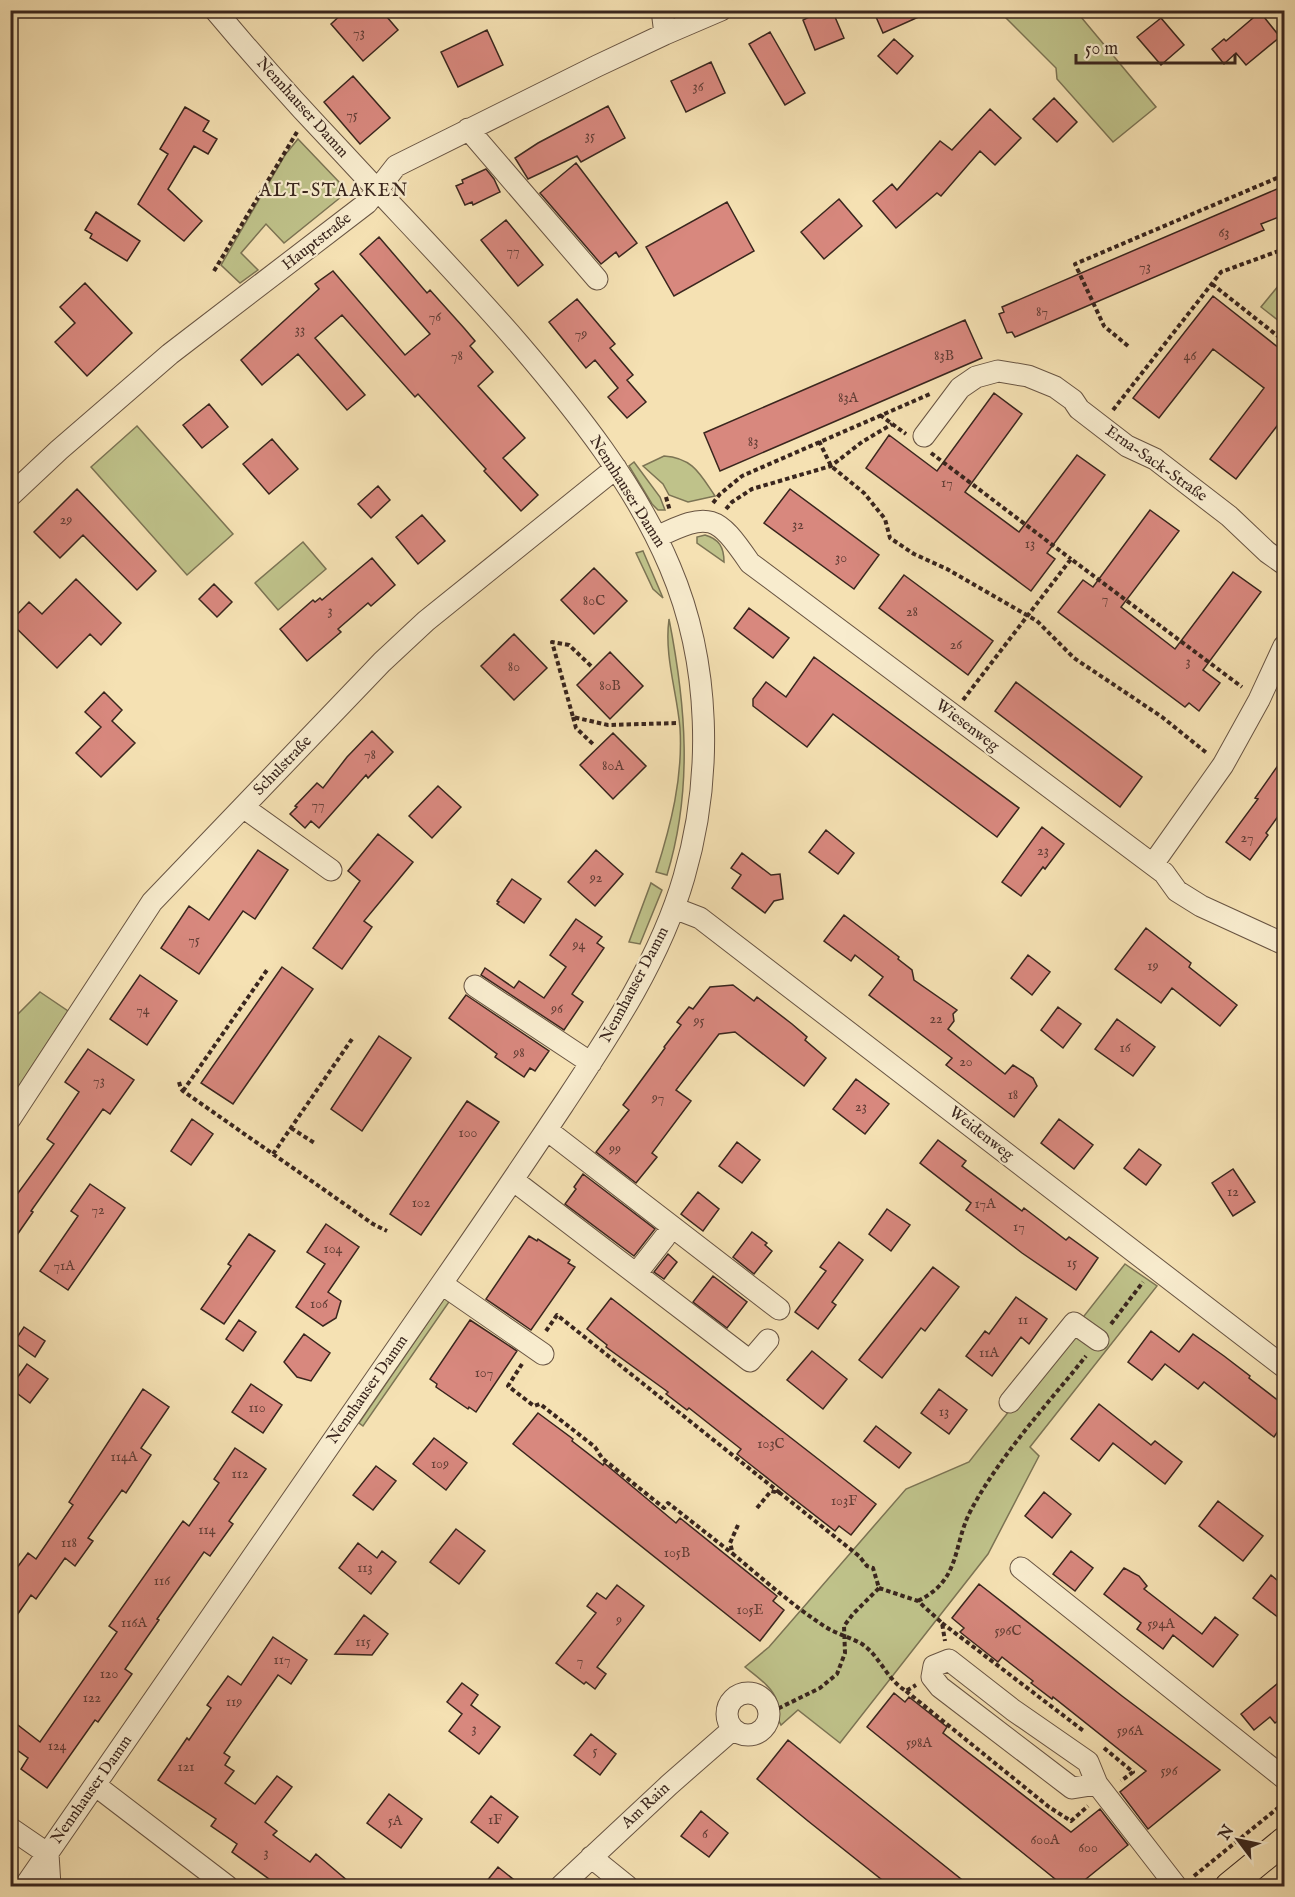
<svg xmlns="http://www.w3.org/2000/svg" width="1295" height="1897" font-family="'IM FELL English',serif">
<rect width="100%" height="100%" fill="#f5e1b3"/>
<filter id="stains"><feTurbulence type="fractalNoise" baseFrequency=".00333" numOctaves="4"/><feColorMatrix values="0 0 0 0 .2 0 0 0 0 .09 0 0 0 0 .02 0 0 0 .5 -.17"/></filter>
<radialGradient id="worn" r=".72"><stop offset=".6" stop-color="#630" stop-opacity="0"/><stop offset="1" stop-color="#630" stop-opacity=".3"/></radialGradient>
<path fill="#bfc28a" stroke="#7c7454" stroke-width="1.5" d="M999,11H1076L1156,107L1113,142L1057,79L1056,68Z
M298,139L341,184V197L284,243L266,224L241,253L258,270L240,283L221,265L285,155Z
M1283,280L1284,282V325L1261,307Z
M137,426L233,534L187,575L91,467Z
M664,456C693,458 700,474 715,496L688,502L669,495L663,484L643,466Z
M634,462L660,497L665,510H658L652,504L629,466Z
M705,535C719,539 724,547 724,562L697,543V537Z
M303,542L326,569L278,610L255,583Z
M643,551L663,598L653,589L636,553Z
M669,619C686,706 693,789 667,875L656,872C671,825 683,778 680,728C677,692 664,656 669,619Z
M651,883L662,890L640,944L629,942Z
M40,992L68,1011L11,1099V1021Z
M1125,1264L1157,1286L1030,1447L1039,1456L988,1554L840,1743L798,1710L781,1725C776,1717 779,1710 777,1702C774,1688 756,1676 745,1667L769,1647L906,1489L969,1462Z
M446,1296L451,1299L363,1426L359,1423Z"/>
<path fill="#d8887e" stroke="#3a261e" stroke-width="1.5" d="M346,10H381L398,30L363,61L331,24Z
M823,10H832L844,38L815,50L803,20Z
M873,10H934L883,33Z
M1260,12L1280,37L1246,65L1236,53L1224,64L1212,49L1224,39L1226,41Z
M1161,18L1184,45L1161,65L1137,37Z
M487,30L503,65L458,87L441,52Z
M770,32L805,93L785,105L749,44Z
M894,39L913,56L897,74L878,56Z
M711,62L725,93L686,112L671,81Z
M353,76L390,118L360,144L324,102Z
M1054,98L1077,122L1057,142L1033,119Z
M608,106L625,138L581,162L577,156L528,179L515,158L538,143Z
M185,107L209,121L203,131L217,139L208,154L194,146L168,189L202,221L184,241L138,204L168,154L160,149Z
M990,109L1021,138L995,165L980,151L941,196L937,193L896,228L873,201L892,184L897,190L940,141L952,150Z
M576,163L637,243L619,257L616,252L601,264L540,193Z
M486,169L494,179L500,192L473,205L472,202L465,205L456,186L463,183L462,180Z
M1284,186V215L1261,224L1264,230L1015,337L1012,332L1007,333L999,314L1004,312L1002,307Z
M839,199L862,226L824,259L801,232Z
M727,202L754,251L674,296L646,247Z
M96,212L140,241L127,261L90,238L92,234L85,230Z
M506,220L543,265L518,286L481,240Z
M379,237L427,293L430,290L464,328L475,341L470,346L493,372L478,386L525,438L503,458L538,495L521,511L484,471L486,469L418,394L415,397L342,315L315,338L365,395L347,410L298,354L262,385L241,360L319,289L315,284L333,271L405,355L430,334L360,254Z
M85,283L132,333L87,376L55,342L75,323L60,307Z
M1213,296L1284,352V417L1236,479L1210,459L1264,388L1213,349L1159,418L1133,398Z
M577,299L615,344L610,348L633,375L627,380L646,402L627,418L608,397L618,388L595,360L586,368L549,322Z
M965,320L982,358L720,471L704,433Z
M994,393L1022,414L965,492L1019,532L1077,455L1105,475L1047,553L1055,559L1031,591L866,468L889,435L937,471Z
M209,404L228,427L202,448L183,425Z
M272,439L298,469L269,494L243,464Z
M378,486L390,500L371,518L358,504Z
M77,489L156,571L137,590L83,535L60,558L34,532Z
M790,489L879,555L854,589L764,523Z
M1150,510L1179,531L1121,607L1175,649L1233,572L1261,592L1203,670L1220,683L1199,711L1189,703L1185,707L1058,612L1083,580L1093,587Z
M422,515L445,541L418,564L396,537Z
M372,558L395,585L371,606L368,603L338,629L341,632L307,661L280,629L313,600L315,602L320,598L322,600Z
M594,568L627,601L594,634L561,600Z
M904,575L993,641L968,675L879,608Z
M76,579L121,623L101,645L90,634L57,668L10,622L29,602L42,614Z
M214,584L232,602L217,617L199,599Z
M749,608L789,638L773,658L734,628Z
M514,634L547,668L514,700L481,666Z
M610,652L643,686L610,719L577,685Z
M814,657L1019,808L997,837L833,714L807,747L753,706V699L766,682L786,697Z
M1016,682L1142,777L1120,807L995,711Z
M104,692L122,710L112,721L135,743L101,777L76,753L101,727L85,712Z
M372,731L393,752L368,778L366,775L319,828L311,821L305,828L290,814L297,807L295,806L317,783L323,788L347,757Z
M613,733L646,766L613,799L580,765Z
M1284,757V808L1266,833L1268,835L1250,860L1226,842L1258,799L1255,798Z
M438,786L461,807L432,838L409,816Z
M1042,827L1064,844L1045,869L1043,867L1021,896L1002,882Z
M826,830L854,853L838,874L809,852Z
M378,834L413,862L364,921L372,927L342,969L313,948L360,881L348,871Z
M258,850L288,870L255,919L243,911L199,974L161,948L189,906L209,920Z
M596,850L623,874L595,906L568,882Z
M742,853L771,875L780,874L783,899L774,901L765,913L732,888L741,875L731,868Z
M512,879L541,899L524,923L497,904L499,902L497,901Z
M844,915L899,957L898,959L912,970L914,980L957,1010L953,1014L954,1021L948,1029L1005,1074L1013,1065L1033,1078L1037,1086L1014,1117L946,1065L952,1058L869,995L883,977L855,955L851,961L824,941Z
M576,919L602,937L597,943L604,948L572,994L583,1002L564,1030L481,975L485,968L514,988L519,981L544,998L566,967L550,955Z
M1146,928L1191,963L1189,967L1237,1005L1220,1026L1172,988L1161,1003L1115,969Z
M1028,955L1050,972L1032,995L1011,978Z
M282,967L313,989L233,1104L201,1083Z
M140,975L177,1001L147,1045L110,1019Z
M733,985L754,1001L757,997L792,1024L807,1037L805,1040L826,1058L804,1086L735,1032L719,1034L676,1090L691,1101L652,1153L657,1157L636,1183L596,1152L629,1110L623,1105L665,1048L664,1047L681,1025L677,1022L689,1007L693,1009L710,987Z
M466,995L549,1051L535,1071L530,1068L524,1077L495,1057L497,1054L449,1018Z
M1058,1007L1081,1024L1063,1048L1041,1030Z
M1117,1019L1155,1047L1133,1076L1095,1049Z
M379,1036L411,1058L362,1131L331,1109Z
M88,1049L134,1080L110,1114L103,1109L31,1211L33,1212L10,1245V1204L54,1144L47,1139L79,1092L65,1082Z
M856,1079L889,1104L865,1134L833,1109Z
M467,1101L499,1122L421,1235L390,1214Z
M192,1119L213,1134L191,1165L171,1151Z
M1059,1119L1093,1145L1074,1169L1041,1143Z
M938,1140L966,1161L962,1166L1022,1211L1024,1208L1066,1240L1069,1237L1098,1258L1076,1290L1022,1253L966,1210L971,1203L920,1163Z
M737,1142L760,1160L742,1183L719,1166Z
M1139,1149L1161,1165L1146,1185L1124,1168Z
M1233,1169L1255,1202L1233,1216L1212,1183Z
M583,1174L655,1229L634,1256L565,1204L576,1189L574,1187Z
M90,1184L125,1208L68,1290L40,1271L78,1216L71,1211Z
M698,1192L719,1209L703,1231L681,1214Z
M887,1209L910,1225L891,1251L869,1234Z
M326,1224L359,1247L328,1292L341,1301L336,1318L323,1326L296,1307L325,1264L307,1252Z
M752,1232L767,1243L765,1245L772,1251L754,1274L733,1257Z
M249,1234L275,1251L224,1324L201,1309L231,1266L228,1264Z
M529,1236L537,1241L538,1239L570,1260L568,1263L575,1267L531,1330L486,1299Z
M839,1242L863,1260L832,1302L836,1305L818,1329L795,1312L826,1271L820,1267Z
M668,1254L677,1262L664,1279L654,1272Z
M933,1267L959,1287L925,1331L921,1328L882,1378L859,1360Z
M713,1276L747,1302L727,1328L693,1302Z
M1016,1297L1047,1319L1029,1344L1021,1337L992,1376L966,1356L985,1331L989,1334Z
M611,1298L876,1504L851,1535L839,1526L835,1531L785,1492L737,1454L741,1449L689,1408L687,1410L666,1394L668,1392L606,1347L607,1345L587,1329Z
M239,1320L256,1332L243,1351L226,1339Z
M470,1320L517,1351L476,1412L469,1407L468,1409L436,1387L437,1384L430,1379Z
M24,1327L45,1341L35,1357L14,1342Z
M1151,1331L1179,1352L1193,1334L1224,1356L1250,1376L1249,1378L1284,1405V1422L1274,1437L1204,1382L1198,1389L1165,1364L1152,1380L1128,1362Z
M304,1334L330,1353L311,1381L297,1377L284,1362Z
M812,1351L847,1379L823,1409L787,1380Z
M27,1364L48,1379L30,1403L10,1388Z
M251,1384L282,1405L263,1433L232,1412Z
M143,1389L169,1407L141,1448L151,1455L126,1493L122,1490L88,1538L93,1541L75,1566L65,1558L36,1599L31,1595L10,1625V1577L28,1553L36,1559L73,1505L69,1502Z
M939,1389L967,1410L949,1434L921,1413Z
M1099,1404L1151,1445L1155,1441L1182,1462L1165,1484L1113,1443L1099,1461L1071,1439Z
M538,1413L573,1439L572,1441L603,1465L604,1463L676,1523L680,1518L777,1596L773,1601L784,1610L760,1641L513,1444Z
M876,1426L911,1453L899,1468L864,1441Z
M434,1438L467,1463L446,1490L413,1464Z
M235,1448L266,1469L229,1521L233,1524L210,1556L204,1552L157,1619L159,1620L125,1669L132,1674L98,1722L95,1720L47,1788L21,1769L28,1758L10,1745V1719L40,1742L117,1632L109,1626L183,1521L189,1526L219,1483L214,1479Z
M376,1466L396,1481L373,1510L353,1495Z
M1044,1492L1071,1514L1052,1538L1025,1516Z
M1218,1501L1263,1536L1243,1561L1199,1526Z
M456,1529L485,1551L459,1584L430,1562Z
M358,1543L377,1558L382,1551L396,1562L371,1594L339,1568Z
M1071,1551L1093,1568L1075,1591L1053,1574Z
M1124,1568L1139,1576L1147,1586L1144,1589L1202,1634L1215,1617L1238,1635L1213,1667L1173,1635L1163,1649L1137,1629L1141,1623L1104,1594Z
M1271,1575L1284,1586V1622L1253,1598Z
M979,1584L1122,1696L1220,1770L1148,1829L1120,1792L1146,1771L1053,1697L1052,1699L1031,1683L1033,1681L1002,1657L998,1662L960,1632L964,1628L952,1618Z
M617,1585L644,1606L597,1667L606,1674L595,1689L586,1682L584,1684L556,1663L596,1613L587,1606L597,1593L606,1599Z
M364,1615L388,1634L372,1655L335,1654Z
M273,1637L307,1660L291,1684L278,1675L224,1753L230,1757L225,1765L234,1771L225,1783L255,1804L277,1776L292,1787L265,1822L277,1831L273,1835L310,1862L316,1854L355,1887H280L232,1852L237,1844L211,1826L216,1819L158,1780L187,1738L189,1740L211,1708L207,1705L228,1676L241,1685Z
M1284,1678V1716L1275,1723L1270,1717L1254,1730L1241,1714Z
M462,1683L478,1695L471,1705L500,1727L479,1754L449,1731L462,1714L447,1702Z
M894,1693L905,1702L909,1697L947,1727L943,1733L1071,1832L1100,1809L1128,1845L1076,1887H1065L867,1727Z
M591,1734L616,1754L600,1775L574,1755Z
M788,1740L840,1782L971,1887H891L808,1821L757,1779Z
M389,1794L422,1819L401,1848L367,1823Z
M491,1796L518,1817L498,1843L471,1822Z
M701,1811L728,1833L709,1857L681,1836Z
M498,1867L523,1887H482Z"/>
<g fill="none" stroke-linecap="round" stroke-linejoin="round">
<defs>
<path id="minor" d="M662,10L665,34
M468,129L597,279
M924,436L960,388L976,377L998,371L1028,376L1055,387L1073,400L1079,409L1127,446L1155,459L1229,516L1267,552L1284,564
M10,496L59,450L170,354L367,203L396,166L597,66L665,34L721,10
M657,537C710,511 717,515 750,563L1164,873L1177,891L1201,906L1284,944
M243,807L331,870
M1153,864L1223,765L1259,700L1284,646
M674,908L700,918L1284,1367
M475,986L591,1063
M10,1119L152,902L382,662L426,621L616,468
M547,1130L779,1309
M513,1180L750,1361L768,1340
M636,1274L665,1237
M442,1284L543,1354
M1010,1402L1074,1323L1098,1340
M1021,1568L1284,1778
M727 1714a21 21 0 1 1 42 0a21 21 0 1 1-42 0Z
M1097,1784L1072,1788L940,1687L932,1677L934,1666L949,1660L1013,1710L1088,1762L1097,1784L1176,1886
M95,1785L227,1886
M10,1828L48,1854
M48,1854L50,1886
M591,1857L627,1886
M25,1886C164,1685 303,1484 442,1283C483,1224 523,1165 563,1105C610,1034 660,960 684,877C713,778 711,663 670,567C635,484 577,412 519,344C462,278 402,217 343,153C299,107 256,59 215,10
M561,1886L669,1785L733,1729"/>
<path id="major" d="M1229,1886L1284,1841"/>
</defs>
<use href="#minor" stroke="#695543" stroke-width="23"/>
<use href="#major" stroke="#3a261e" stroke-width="29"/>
<path stroke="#3a261e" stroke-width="4" stroke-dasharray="4.5 3" stroke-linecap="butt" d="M214,271L297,132
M1212,284L1284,341
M1128,346L1104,326L1075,264L1284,175
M1113,410L1221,272L1284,249
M880,415L906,434
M819,441L831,466L864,493L885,519L890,538L914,554L947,569L1037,621L1074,658L1162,717L1208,754
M931,453L1071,559
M666,497L670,511
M713,503L720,494L742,476L930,394
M726,509L732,502L752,489L831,466L862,442L892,424
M591,666L569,645L552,642L573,717L608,725L677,723
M963,700L1071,559L1242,687
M573,717L576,728L594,745
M179,1082L181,1089L183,1091L373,1224L387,1231
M183,1091L267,970
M291,1128L316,1144
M273,1154L352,1039
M1111,1324L1143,1282
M546,1331L557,1315L780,1493
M522,1364L508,1386L534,1406L540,1404L595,1447L602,1458L664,1508L668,1503L733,1554
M757,1508L771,1491L780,1493L859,1556L867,1566L873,1568L879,1588L853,1614L844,1626L845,1653L837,1674L820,1688L769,1713
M738,1525L730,1543L733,1554C763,1579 792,1605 824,1626C836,1634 850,1637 862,1644C880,1656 887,1680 906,1691L916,1685
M879,1588L918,1601L942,1623L945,1641
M918,1601C962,1579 952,1546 971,1510C1001,1454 1047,1405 1086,1356
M942,1623L1085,1732
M906,1691L1049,1807L1071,1821L1088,1806
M1104,1748L1133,1772L1121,1781
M1194,1876L1284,1803
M1274,1886L1284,1878"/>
<use href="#minor" stroke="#f8ecce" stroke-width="21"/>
<use href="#major" stroke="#f5e1b3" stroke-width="27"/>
</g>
<g text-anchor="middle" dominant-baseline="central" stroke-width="4.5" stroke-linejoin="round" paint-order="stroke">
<g font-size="14" fill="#623e36">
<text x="359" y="33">73</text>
<text x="698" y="87">36</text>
<text x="352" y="115">75</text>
<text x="590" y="136">35</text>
<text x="1224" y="233">63</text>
<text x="513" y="251">77</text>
<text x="1145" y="267">73</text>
<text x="1042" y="312">87</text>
<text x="435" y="317">76</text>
<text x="300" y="330">33</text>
<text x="581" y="334">79</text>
<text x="457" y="356">78</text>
<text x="944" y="356">83B</text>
<text x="1190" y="356">46</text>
<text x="848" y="398">83A</text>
<text x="753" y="442">83</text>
<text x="947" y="483">17</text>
<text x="66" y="520">29</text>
<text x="798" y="525">32</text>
<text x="1030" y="544">13</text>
<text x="841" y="558">30</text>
<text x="1105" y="599">7</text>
<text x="594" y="601">80C</text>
<text x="330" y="611">3</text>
<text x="912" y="612">28</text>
<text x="956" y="645">26</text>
<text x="1188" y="662">3</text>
<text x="514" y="667">80</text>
<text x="610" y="686">80B</text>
<text x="370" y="755">78</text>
<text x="613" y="766">80A</text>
<text x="318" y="805">77</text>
<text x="1247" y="838">27</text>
<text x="1043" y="851">23</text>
<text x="596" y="878">92</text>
<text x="194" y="940">75</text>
<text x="579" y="945">94</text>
<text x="1153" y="966">19</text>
<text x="557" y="1009">96</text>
<text x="143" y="1010">74</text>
<text x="936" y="1019">22</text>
<text x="699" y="1021">95</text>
<text x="1125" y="1048">16</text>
<text x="519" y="1053">98</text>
<text x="966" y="1062">20</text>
<text x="99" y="1081">73</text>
<text x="1013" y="1095">18</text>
<text x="658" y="1098">97</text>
<text x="861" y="1107">23</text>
<text x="468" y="1133">100</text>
<text x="615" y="1149">99</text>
<text x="1233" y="1192">12</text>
<text x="421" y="1203">102</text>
<text x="985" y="1204">17A</text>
<text x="98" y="1210">72</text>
<text x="1019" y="1227">17</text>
<text x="333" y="1249">104</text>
<text x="1072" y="1263">15</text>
<text x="64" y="1266">71A</text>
<text x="319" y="1304">106</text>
<text x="1023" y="1320">11</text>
<text x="989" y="1353">11A</text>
<text x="484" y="1373">107</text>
<text x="257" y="1408">110</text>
<text x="944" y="1412">13</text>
<text x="771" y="1444">103C</text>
<text x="124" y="1457">114A</text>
<text x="440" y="1464">109</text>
<text x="240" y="1474">112</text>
<text x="844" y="1501">103F</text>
<text x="207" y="1530">114</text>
<text x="69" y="1543">118</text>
<text x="677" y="1553">105B</text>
<text x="365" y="1568">113</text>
<text x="162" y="1581">116</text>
<text x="750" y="1610">105E</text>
<text x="619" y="1620">9</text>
<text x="134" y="1623">116A</text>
<text x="1161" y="1624">594A</text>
<text x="1008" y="1631">596C</text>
<text x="363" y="1642">115</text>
<text x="282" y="1660">117</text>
<text x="580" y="1661">7</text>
<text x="109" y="1674">120</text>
<text x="92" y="1698">122</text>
<text x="234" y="1702">119</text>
<text x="474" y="1729">3</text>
<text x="1130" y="1731">596A</text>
<text x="919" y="1743">598A</text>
<text x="57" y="1746">124</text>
<text x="595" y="1751">5</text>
<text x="186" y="1767">121</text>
<text x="1169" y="1771">596</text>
<text x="495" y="1820">1F</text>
<text x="395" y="1821">5A</text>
<text x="705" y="1834">6</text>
<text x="1045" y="1840">600A</text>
<text x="1088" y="1848">600</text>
<text x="266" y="1853">3</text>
</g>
<g font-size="16" fill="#3a261e" stroke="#f8ecce">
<text transform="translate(302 108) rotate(48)">Nennhauser Damm</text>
<text transform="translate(317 242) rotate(-38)">Hauptstraße</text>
<text transform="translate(1156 464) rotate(35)">Erna-Sack-Straße</text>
<text transform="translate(627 492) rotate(58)">Nennhauser Damm</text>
<text transform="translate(967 726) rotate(37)">Wiesenweg</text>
<text transform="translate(283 766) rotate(-46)">Schulstraße</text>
<text transform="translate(635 985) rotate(-62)">Nennhauser Damm</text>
<text transform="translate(981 1134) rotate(38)">Weidenweg</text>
<text transform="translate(368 1390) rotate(-55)">Nennhauser Damm</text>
<text transform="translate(92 1790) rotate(-55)">Nennhauser Damm</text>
<text transform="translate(646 1806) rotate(-43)">Am Rain</text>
</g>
<g font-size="18" letter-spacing="1.5" fill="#3a261e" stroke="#f8ecce">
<text x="334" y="191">ALT-STAAKEN</text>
</g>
</g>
<rect width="1295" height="1897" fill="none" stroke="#f5e1b3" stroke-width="36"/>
<rect x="12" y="12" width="1271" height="1873" fill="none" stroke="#3a261e" stroke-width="3"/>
<rect x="18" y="18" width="1259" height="1861" fill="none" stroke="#3a261e" stroke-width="1.5"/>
<g transform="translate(1238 1840) rotate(302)" stroke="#f8ecce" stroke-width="4.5" paint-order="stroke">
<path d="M0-4.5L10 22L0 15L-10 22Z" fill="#3a261e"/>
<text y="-9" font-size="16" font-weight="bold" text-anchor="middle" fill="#3a261e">N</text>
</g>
<path d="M1076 54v9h159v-9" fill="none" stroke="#3a261e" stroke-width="3"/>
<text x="1085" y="54" font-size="18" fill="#3a261e" stroke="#f8ecce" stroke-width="4.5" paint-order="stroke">50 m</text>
<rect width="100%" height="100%" filter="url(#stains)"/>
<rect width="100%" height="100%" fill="url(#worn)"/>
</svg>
